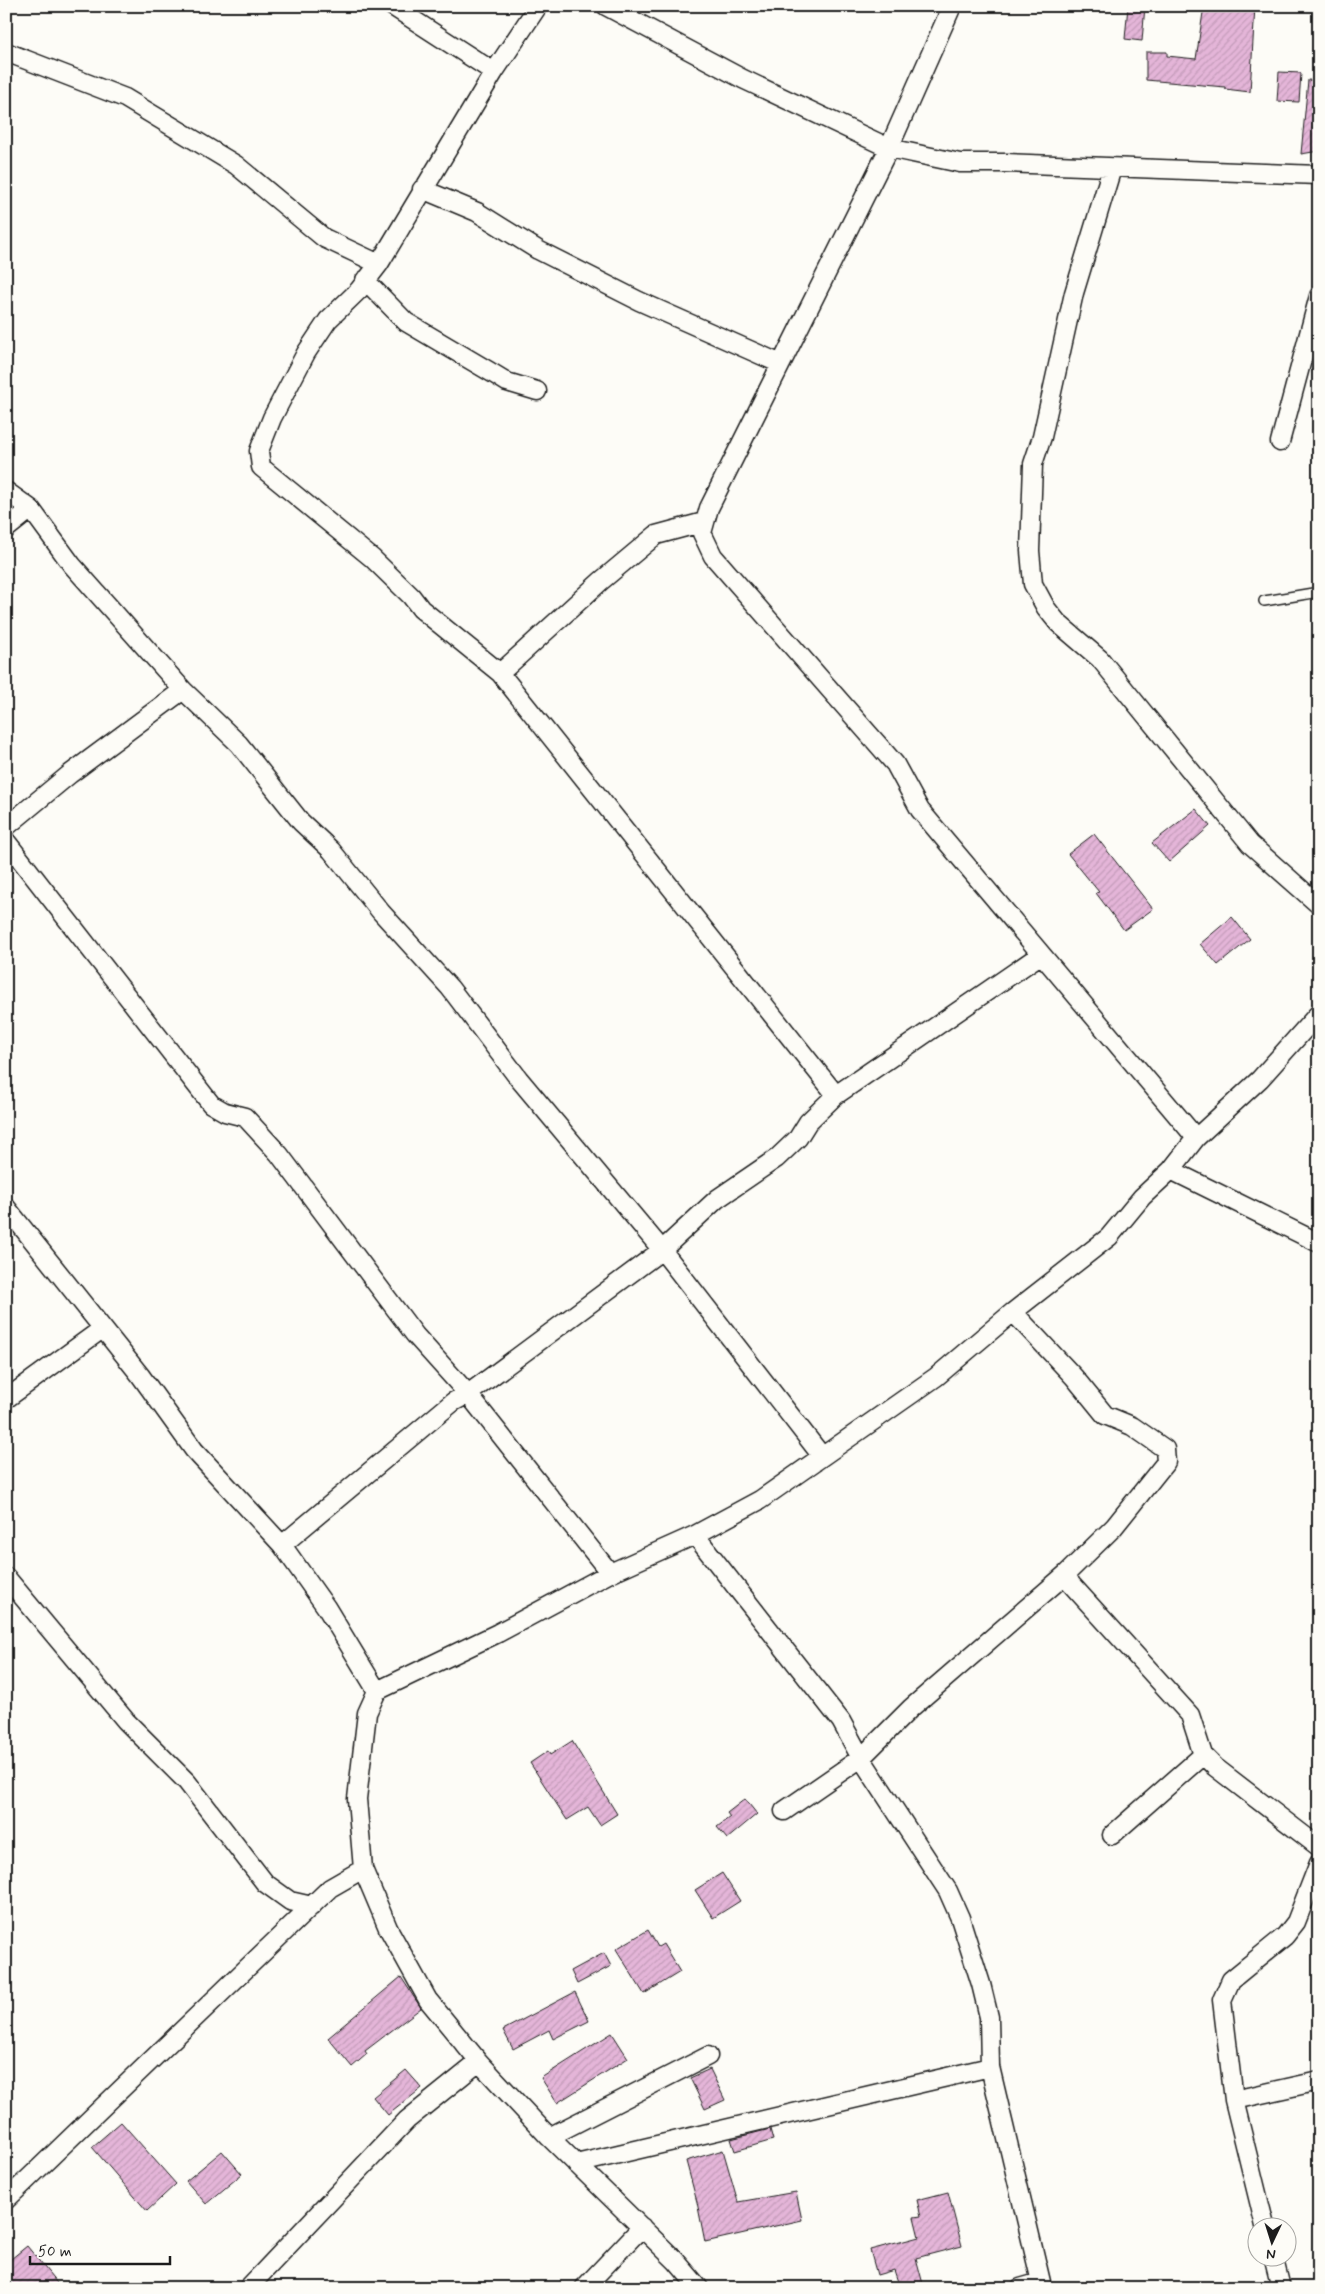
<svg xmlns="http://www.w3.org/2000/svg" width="1325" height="2294" font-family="Mynerve,sans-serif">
<defs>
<pattern id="building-hatch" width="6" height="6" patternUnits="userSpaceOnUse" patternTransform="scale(1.25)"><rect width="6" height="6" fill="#e4b5d8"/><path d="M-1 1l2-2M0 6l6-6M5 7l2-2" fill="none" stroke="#c39bb9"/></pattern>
</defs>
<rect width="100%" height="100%" fill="#fdfcf7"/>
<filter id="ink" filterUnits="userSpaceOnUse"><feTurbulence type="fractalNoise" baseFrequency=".02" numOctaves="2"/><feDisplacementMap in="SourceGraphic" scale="10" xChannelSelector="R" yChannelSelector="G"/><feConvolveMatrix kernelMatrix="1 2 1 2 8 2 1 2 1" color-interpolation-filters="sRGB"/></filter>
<g filter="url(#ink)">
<path fill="url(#building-hatch)" stroke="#1c1c1c" d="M1128,6H1145L1142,41L1125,39Z
M1204,6H1255L1250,92L1225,89V87L1146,80V52H1167V56L1196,59Z
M1279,72L1301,73L1299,102L1277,101Z
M1308,80L1319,81V151L1301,154Z
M1196,809L1210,826L1169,862L1152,843Z
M1094,834L1153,909L1124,930L1096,893L1099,892L1068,854Z
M1232,917L1250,939L1218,965L1200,944Z
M572,1741L617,1814L600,1825L588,1807L567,1820L530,1763L548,1751L550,1755Z
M745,1799L757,1814L727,1839L717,1827L730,1817L727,1813Z
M722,1873L740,1901L713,1918L695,1890Z
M648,1930L658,1947L663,1944L680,1972L644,1994L616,1949Z
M604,1953L611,1966L577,1984L571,1971Z
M401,1977L421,2008L365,2051L367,2054L352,2067L328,2038Z
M575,1992L589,2021L553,2039L549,2030L513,2049L503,2030Z
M612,2033L628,2058L557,2103L541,2078Z
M710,2069L725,2100L705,2109L690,2078Z
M406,2070L422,2088L388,2115L373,2097Z
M121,2122L176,2184L147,2211L92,2147Z
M770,2129L773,2140L735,2151L731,2139Z
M723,2150L738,2202L796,2192L802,2220L705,2242L697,2202L686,2161Z
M222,2151L242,2174L206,2204L186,2181Z
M948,2192L962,2246L916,2258L923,2284L900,2288L894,2270L877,2275L870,2250L919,2237L914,2217L921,2216L917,2200Z
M27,2246L61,2288H6V2263Z"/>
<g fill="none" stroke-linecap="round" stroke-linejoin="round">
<defs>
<path id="lane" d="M1264,601L1319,592"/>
<path id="street" d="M392,6L494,72
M538,6L494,72L379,264L359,290L328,320L306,353L272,418L259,451L261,467L372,558L411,596L421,609L500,673L836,1095
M606,6L743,79L889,148L960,163H1006L1319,175
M952,6L889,148L709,508L702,533L713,556L895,764L920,810L1196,1138
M6,52L125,98L236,165L324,238L379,264
M1112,168L1074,293L1042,437L1033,464L1030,551L1033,584L1046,608L1058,623L1100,659L1250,844L1319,905
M422,189L477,212L538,250L639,301L781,364
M365,280L406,322L494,374L507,382L537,391
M1280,442L1319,296
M6,491L31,509L72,565L183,690L239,744L301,822L331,850L381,912L450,988L519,1079L662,1250L821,1455
M6,529L31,509
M500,673L601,581L656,535L704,522
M6,827L70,774L183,690
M6,841L211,1104L225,1112L245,1117L279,1154L415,1335L468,1394L610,1573
M1171,1170L1319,1243
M6,1207L140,1375L194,1450L282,1545L326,1607L377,1691
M6,1399L102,1329
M695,1535L841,1721L861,1758L948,1891L960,1918L981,1984L989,2017L990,2067L1041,2282L1020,2288
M282,1545L453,1402L468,1394L662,1250L717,1199L777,1158L798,1138L808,1122L836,1095L1040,955
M1066,1574L1071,1584L1190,1715L1203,1755L1215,1767L1319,1847
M6,1577L126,1721L187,1782L265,1883L290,1901L312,1906
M784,1811L861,1758L911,1708L1066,1574L1114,1527L1166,1462L1165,1449L1132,1426L1105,1415L1074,1377L1013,1312
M1112,1835L1203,1755
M1234,2100L1319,2081
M549,2137L708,2056
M576,2164L990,2067
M6,2200L330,1888L363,1869
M1265,2226L1234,2100L1222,2000L1231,1980L1285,1936L1296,1922L1319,1863
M1273,2256L1281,2288
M248,2288L407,2120L479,2062
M584,2288L642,2227
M699,2288L676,2261L549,2137L479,2062L428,2000L388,1928L363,1869L357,1799L367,1713L377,1691L498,1633L610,1573L695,1535L760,1500L936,1377L1013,1312L1109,1237L1142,1197L1171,1170L1196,1138L1260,1079L1319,1013"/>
</defs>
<use href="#lane" stroke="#1c1c1c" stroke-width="12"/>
<use href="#street" stroke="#1c1c1c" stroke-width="21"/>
<use href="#lane" stroke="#fdfcf7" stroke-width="9"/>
<use href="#street" stroke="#fdfcf7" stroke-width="18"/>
</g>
</g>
<rect width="1325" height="2294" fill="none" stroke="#fdfcf7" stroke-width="25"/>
<rect x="12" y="12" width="1300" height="2269" fill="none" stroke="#1c1c1c" stroke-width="2" filter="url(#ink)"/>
<g transform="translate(1272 2242) rotate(184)"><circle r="24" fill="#fdfcf7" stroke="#a3a29f"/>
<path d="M0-4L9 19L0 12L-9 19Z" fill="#1c1c1c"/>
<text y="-8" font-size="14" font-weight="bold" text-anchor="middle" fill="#1c1c1c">N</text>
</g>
<path d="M30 2256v8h140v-8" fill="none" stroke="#1c1c1c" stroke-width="2.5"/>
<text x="38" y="2256" font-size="15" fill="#1c1c1c" stroke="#fdfcf7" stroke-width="4" paint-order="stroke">50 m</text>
</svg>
